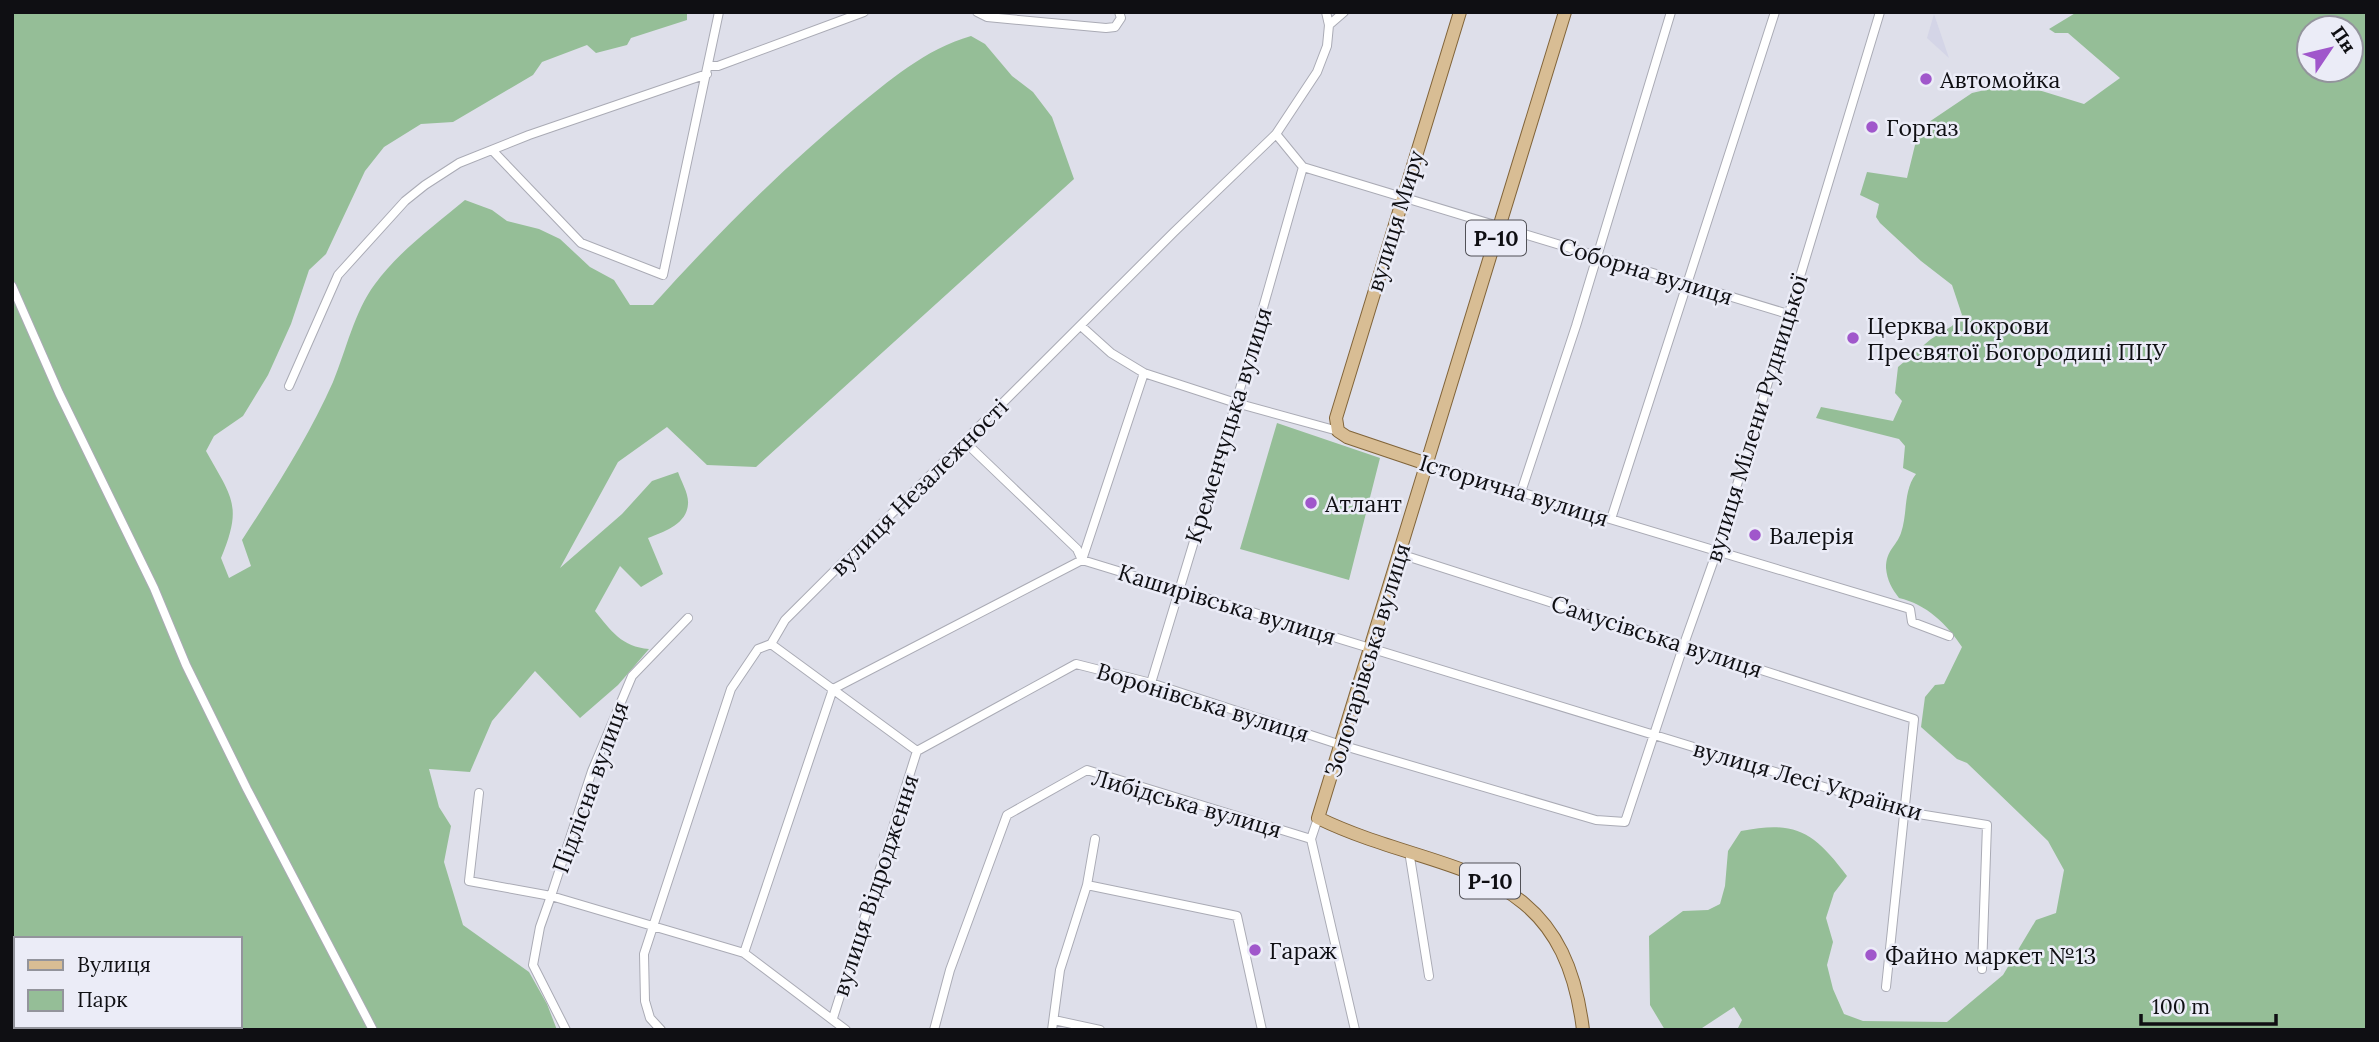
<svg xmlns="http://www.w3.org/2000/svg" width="2379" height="1042" font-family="Lora,serif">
<rect width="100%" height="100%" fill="#dedfea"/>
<path fill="#d4d5e7" d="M1934,14L1949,58L1927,38Z"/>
<path fill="#95be97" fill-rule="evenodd" d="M12,12H687V20L631,38L627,45L596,53L587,45L542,62L533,75L453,122L421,124L384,147L365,171L326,254L309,270L291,324L268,375L243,416L214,436L206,451C232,498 243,505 221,558L229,578L251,566L242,540C275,489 308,438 333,382C346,351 354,312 375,284C398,252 435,225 465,200L492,210L507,221L539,229L560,239L590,267L614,280L630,305H653C715,236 782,169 853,110C889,81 925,49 971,36L985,44L1012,76L1033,92L1052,117L1074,179L756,467L707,465L667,427L618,462L560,568L622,514L652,481L678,472C681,481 689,494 688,504C687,524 664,532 648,538L663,574L641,587L620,566L595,611C611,631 622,647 649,649L618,685L580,718L535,671L492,721L470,772L429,769L439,807L451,826L444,862L463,925L529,972L547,1004L557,1030H12ZM16,939H240V1026H16Z
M2077,12H2367V1030H1737L1742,1020L1734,1007L1699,1030H1665L1650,1005L1649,936L1683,911L1708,910L1720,904L1725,886L1728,851L1741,831C1796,820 1814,832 1847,876L1834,893L1826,918L1833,942L1827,965L1833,989L1844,1014L1863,1021L1947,1022L2003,975L2036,920L2056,913L2064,870L2048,841L1967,763L1957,759L1921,727L1925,697L1935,685L1944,684L1962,647C1947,624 1926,604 1899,598C1892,589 1887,580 1886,568C1886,550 1896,547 1901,533C1908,512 1903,491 1916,474L1903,468L1905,446L1899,439L1816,418L1821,407L1893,421L1902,401L1895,393L1898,367L1931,339L1952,326L1962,315L1952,285L1921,261L1880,223L1876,217L1879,204L1860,195L1867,172L1907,178L1915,145L1926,124L1972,93L2002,86L2032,88L2084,104L2120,78L2068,33H2055L2049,29ZM2309,28H2351V70H2309Z
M1277,423L1380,458L1349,580L1240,549Z"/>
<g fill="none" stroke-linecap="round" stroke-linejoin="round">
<defs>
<path id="minor" d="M977,12L987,17L1106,28L1115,27L1121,18L1119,12
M1329,25L1344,12
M708,66H718L864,12
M1276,134L1303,167L1788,314
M492,150L581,243L663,275L719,12
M12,286L59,393L154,588L186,665L247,789L373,1030
M1081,326L1111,353L1144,373L1236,403L1338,431
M289,386L338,275L405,201L425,185L459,163L529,135L707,74
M964,441L1077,549L1082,560L1906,812L1987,825L1982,969
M1427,464L1910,609L1912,622L1949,636
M1521,492L1576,326L1671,12
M1611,519L1775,12
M1400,554L1914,719L1886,987
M771,644L917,751
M1151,683L1236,403L1303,167
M917,751L1076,664L1151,683L1341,745L1596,820L1625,822L1684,644L1717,551L1880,12
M479,793L469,881L551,896L744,953
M1318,818L1311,839L1355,1030
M1409,851L1429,976
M1087,885L1237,916L1262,1030
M833,1018L917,751
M1054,1020L1100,1030
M566,1030L533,965L540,927L551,896L592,771L632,676L688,618
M661,1030L650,1018L645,1001L644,954L731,689L758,649L771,644L785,620L1174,232L1276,134L1317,72L1327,46L1329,25L1326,12
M846,1030L744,953L833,689L1082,560L1144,373
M934,1030L950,970L1007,815L1087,770L1311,839
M1052,1030L1060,970L1087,885L1095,839"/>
<path id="primary" d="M1565,12L1318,818C1442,878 1562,856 1583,1030
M1427,464L1347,437L1338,431L1336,418L1460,12"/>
</defs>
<use href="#minor" stroke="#aaabb5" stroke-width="10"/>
<use href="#primary" stroke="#816439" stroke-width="14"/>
<use href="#minor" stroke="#fff" stroke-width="8"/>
<use href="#primary" stroke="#d8bd94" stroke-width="12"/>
</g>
<g fill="#a057cb" stroke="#ebecf7" stroke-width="2.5">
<circle cx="1926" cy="79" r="7"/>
<circle cx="1872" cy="127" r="7"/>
<circle cx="1853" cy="338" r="7"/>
<circle cx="1311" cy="503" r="7"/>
<circle cx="1755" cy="535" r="7"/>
<circle cx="1255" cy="950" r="7"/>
<circle cx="1871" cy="955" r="7"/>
</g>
<g text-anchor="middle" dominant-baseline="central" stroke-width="5" stroke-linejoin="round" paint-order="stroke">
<g fill="#ebecf7" stroke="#515157" stroke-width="2">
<rect x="1466" y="220.5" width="60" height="35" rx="5"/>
<rect x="1460" y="863.5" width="60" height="35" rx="5"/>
</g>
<g font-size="21" font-weight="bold" fill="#0f0f13">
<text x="1496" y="238">Р-10</text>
<text x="1490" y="881">Р-10</text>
</g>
<g font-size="23" fill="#0f0f13" stroke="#ebecf7" text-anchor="start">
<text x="1940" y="79">Автомойка</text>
<text x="1886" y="127">Горгаз</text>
<text x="1867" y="325">Церква Покрови<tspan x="1867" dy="26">Пресвятої Богородиці ПЦУ</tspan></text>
<text x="1325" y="503">Атлант</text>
<text x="1769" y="535">Валерія</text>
<text x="1269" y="950">Гараж</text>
<text x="1885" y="955">Файно маркет №13</text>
</g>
<g font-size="23" fill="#0f0f13" stroke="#ebecf7">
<text transform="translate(1395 221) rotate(-73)">вулиця Миру</text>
<text transform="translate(1646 271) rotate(17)">Соборна вулиця</text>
<text transform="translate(1756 418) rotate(-73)">вулиця Мілени Рудницької</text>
<text transform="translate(1228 425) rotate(-73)">Кременчуцька вулиця</text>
<text transform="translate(919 487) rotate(-45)">вулиця Незалежності</text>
<text transform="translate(1514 490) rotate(17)">Історична вулиця</text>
<text transform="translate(1227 604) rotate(17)">Каширівська вулиця</text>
<text transform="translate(1657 636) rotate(18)">Самусівська вулиця</text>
<text transform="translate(1367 660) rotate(-73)">Золотарівська вулиця</text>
<text transform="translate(1203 702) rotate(17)">Воронівська вулиця</text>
<text transform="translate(1808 780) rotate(16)">вулиця Лесі Українки</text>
<text transform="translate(590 787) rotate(-70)">Підлісна вулиця</text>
<text transform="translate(1187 803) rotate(16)">Либідська вулиця</text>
<text transform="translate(875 885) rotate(-72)">вулиця Відродження</text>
</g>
</g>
<rect width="2379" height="1042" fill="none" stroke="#0f0f13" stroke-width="28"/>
<rect x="14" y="937" width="228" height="91" fill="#ebecf7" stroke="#93949c" stroke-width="2"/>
<rect x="28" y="960" width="35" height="10" fill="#d8bd94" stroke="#93949c" stroke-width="2"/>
<text x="77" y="972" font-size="21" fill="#0f0f13">Вулиця</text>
<rect x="28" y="990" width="35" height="21" fill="#95be97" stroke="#93949c" stroke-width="2"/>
<text x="77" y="1007" font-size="21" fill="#0f0f13">Парк</text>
<g transform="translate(2330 49) rotate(55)"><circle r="33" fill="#ebecf7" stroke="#93949c" stroke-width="2"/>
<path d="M0-5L12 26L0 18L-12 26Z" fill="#a057cb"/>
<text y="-10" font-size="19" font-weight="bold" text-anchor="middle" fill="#0f0f13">Пн</text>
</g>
<path d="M2141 1014v10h135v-10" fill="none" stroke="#0f0f13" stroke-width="3.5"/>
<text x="2152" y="1014" font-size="21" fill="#0f0f13" stroke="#ebecf7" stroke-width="5" paint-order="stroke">100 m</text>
</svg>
